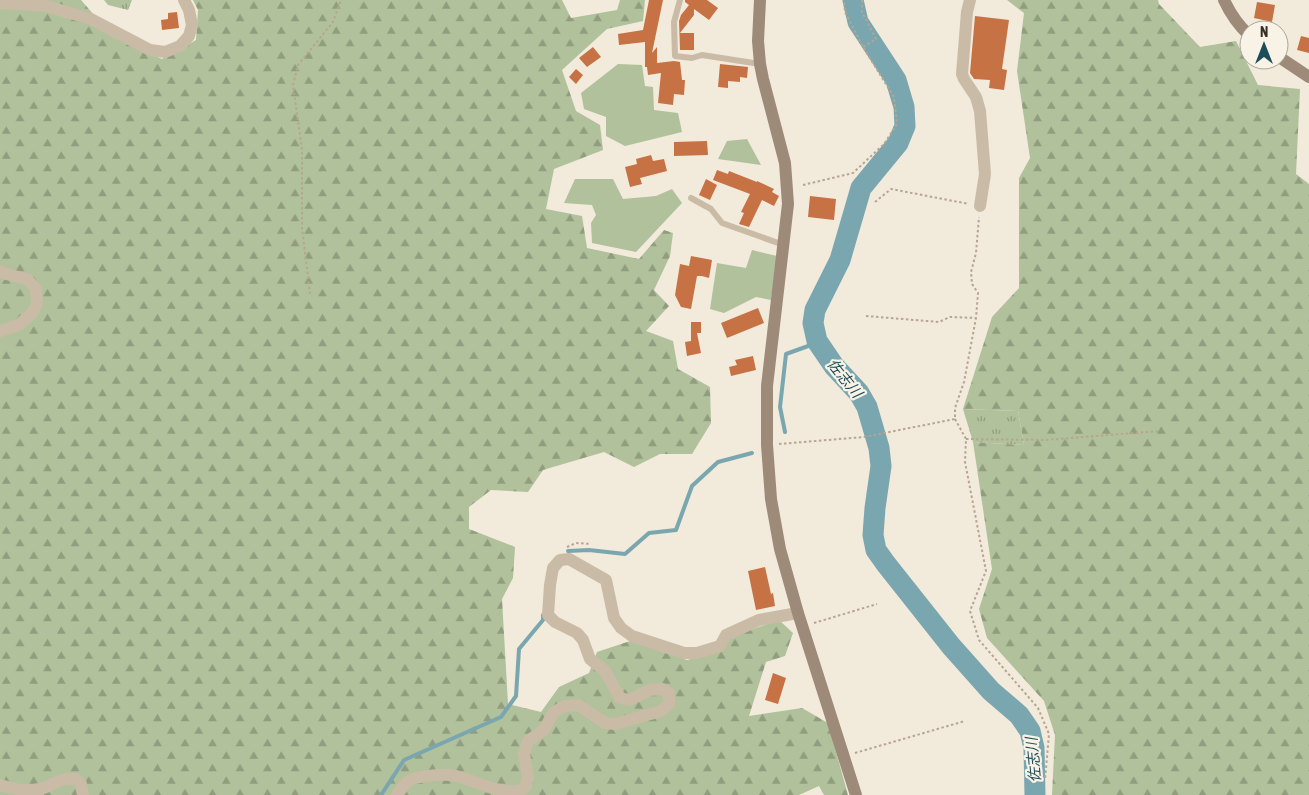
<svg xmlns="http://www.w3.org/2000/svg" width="1309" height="795" font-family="'Asap Condensed','Noto Sans JP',sans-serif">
<defs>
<pattern id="grass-tufts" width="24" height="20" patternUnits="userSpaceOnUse" patternTransform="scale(1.25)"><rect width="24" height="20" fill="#b0c19b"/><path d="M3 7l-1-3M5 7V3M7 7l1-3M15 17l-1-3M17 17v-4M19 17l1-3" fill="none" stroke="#909d7e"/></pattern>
<pattern id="forest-firs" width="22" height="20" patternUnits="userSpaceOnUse" patternTransform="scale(1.25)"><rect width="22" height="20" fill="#b0c19b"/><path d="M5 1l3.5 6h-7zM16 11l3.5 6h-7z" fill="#909d7e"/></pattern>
</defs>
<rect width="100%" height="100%" fill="#f2eadb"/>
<path fill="url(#grass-tufts)" d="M104,0H132L128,10L108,5Z
M963,409L1018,411L1024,445L973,442Z"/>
<path fill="url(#forest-firs)" d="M0,0H81L113,37L162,59L196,40L198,10L193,0H562L571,18L617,10L620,0H645L643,21L607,29L562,70L576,111L600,125L603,150L554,169L546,209L582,216L587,248L639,259L664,230L673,233L670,256L654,290L669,306L646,331L673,341L678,369L710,387L711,423L692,454H660L634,467L604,452L543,470L528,492L491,490L469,507V529L515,547L513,578L502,599L508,704L541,712L559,687L589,673L597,652L630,641L687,660L722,651L730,637L779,620L793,633L785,656L766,662L749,716L802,708L828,723L848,795H824L819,786L799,795H0Z
M1007,0H1158L1159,4L1200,47L1236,41L1258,85L1300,89L1296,174L1309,184V795H1052L1055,735L1044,701L987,638L979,609L992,569L973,442L1024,445L1018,411L963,409L992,317L1019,288V178L1030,158L1017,71L1024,13Z"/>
<path fill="#b0c19b" d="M618,64L642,65L645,86L653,87L654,110L678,113L682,132L625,146L606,136V117L584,109L581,93Z
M747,139L761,165L718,159L727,141Z
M575,179H613L623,199L656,196L672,189L682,203L636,252L592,243L591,223L596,215L592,205L564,203Z
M752,250L777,256L771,300L756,297L724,313L710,309L717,263L746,268Z"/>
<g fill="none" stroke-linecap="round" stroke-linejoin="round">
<path stroke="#7aa7af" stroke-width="4" d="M785,432L780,407L786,354L811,345L817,341
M568,551L589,550L625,554L649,533L676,530L692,486L718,462L752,453
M381,795L404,760L501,717L516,696L519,649L543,620V615"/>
<path stroke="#7aa7af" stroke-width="21" d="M853,0L858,22L896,80L904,107L905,126L898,143L861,188L840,260L815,310L813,323L817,341L834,366L859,393L867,407L879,448L881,466L875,508L873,535L876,550L886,564L951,646L991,691L1019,715L1030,731L1034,748L1035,795"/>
</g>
<path fill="#c67244" d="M649,0H663L652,53L657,47V63L674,61L680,62L682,80H685L684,95L674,94L673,105L658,103L661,73L648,75L647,67H645V42L619,45L618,34L643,30Z
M685,0H707L718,8L709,20L694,9V15L680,33H694V50H680L679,21L681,15L689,5L685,2Z
M1257,2L1275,5L1272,22L1254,18Z
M177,12L179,28L162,30L161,20L168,19V13Z
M975,16L1009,20L1002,69L1007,70L1004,90L989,88L990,80L974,79L970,73Z
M1301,36L1309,38V53L1297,50Z
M593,47L601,57L587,67L579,58Z
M720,64L748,67L747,78L740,77V82L728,81V88L718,87Z
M576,69L583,75L576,84L569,77Z
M707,141L708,155L674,156V142Z
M651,155L653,161L664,159L667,171L640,178L642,184L630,187L625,167L637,164L636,159Z
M717,170L728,174L729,171L757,182V181L774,189L772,192L779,196L774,206L762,200L749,227L739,224L744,213L741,212L750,194L713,180Z
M706,179L717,185L710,200L699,195Z
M810,196L836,199L834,220L808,217Z
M691,256L712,260L709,278L702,276V275V276H697L691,309L681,307L675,295L680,264L689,266Z
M758,308L764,323L727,338L721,323Z
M691,322H701V333H697L701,353L687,356L685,342L691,341Z
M753,356L756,370L731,376L729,367L737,365L735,360Z
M765,567L771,594L773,593L775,606L756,610L748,571Z
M773,673L786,678L778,704L765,700Z"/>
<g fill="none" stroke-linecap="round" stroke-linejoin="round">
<path stroke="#b6a591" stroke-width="2" stroke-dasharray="2.5 2.5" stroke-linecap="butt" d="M862,0V12L876,39L863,47
M803,185L853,173L884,144L897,124L894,97L863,47L845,12L844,0
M875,202L891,189L969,204
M310,294L302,228V150L293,85L298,65L333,22L341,0
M866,316L939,322L950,317L976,318
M955,419L966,439L965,462L986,571L970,611L979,640L1038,708L1049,734L1045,780
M966,439L1045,440L1160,431
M779,444L864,437L955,419V408L964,382L976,318L978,293L972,284L971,272L976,253L979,217
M567,547L576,543L591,544
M814,623L877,604
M855,753L965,721"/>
<path stroke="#cabba7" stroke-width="6" d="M680,0L674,22L675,56L692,58L702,55L760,64
M691,198L711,209L722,223L784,245"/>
<path stroke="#cabba7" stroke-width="12" d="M970,0L967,12L962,74L964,79L976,97L980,111L985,174L980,206
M0,3L46,6L91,19L150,50L165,52L180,46L189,36L192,25L189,10L184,0
M0,271L2,273L27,279L36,289L37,304L33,312L19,325L0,331
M0,785C13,789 25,792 39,789C54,786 58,777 76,779L81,784L83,795
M397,795C401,789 404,784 410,780C418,776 447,773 456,776C480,782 493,793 520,791L526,786L528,777L524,754L528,741L544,730L553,713L564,706L578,705L605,723L615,724L661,711L669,704V693L662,689L650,690L629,700L620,698L605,671L590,659L583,640L577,633L555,622L548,615L550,585L553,568L560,560L569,559L606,580L614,618L621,628L632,636L684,653H697L720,646L726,635L759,620L798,613"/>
<path stroke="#9e8a78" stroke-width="12" d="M760,0L758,41L760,64L763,79L785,163L788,204L767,386V445L771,499L780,549L798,613L856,795
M1224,0C1230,13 1238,25 1249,35
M1279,57L1309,77"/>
</g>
<g text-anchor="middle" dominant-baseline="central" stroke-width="4.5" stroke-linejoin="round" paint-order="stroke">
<g font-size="15" font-style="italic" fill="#1d4e58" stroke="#f9f3e7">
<text transform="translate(845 378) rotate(51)">佐志川</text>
<text transform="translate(1033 760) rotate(-95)">佐志川</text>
</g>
</g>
<g transform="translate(1264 45)"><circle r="24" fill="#f9f3e7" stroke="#aba49a"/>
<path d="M0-4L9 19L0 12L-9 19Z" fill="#1d4e58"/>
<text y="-8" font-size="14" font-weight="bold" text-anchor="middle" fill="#362e27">N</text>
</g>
</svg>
